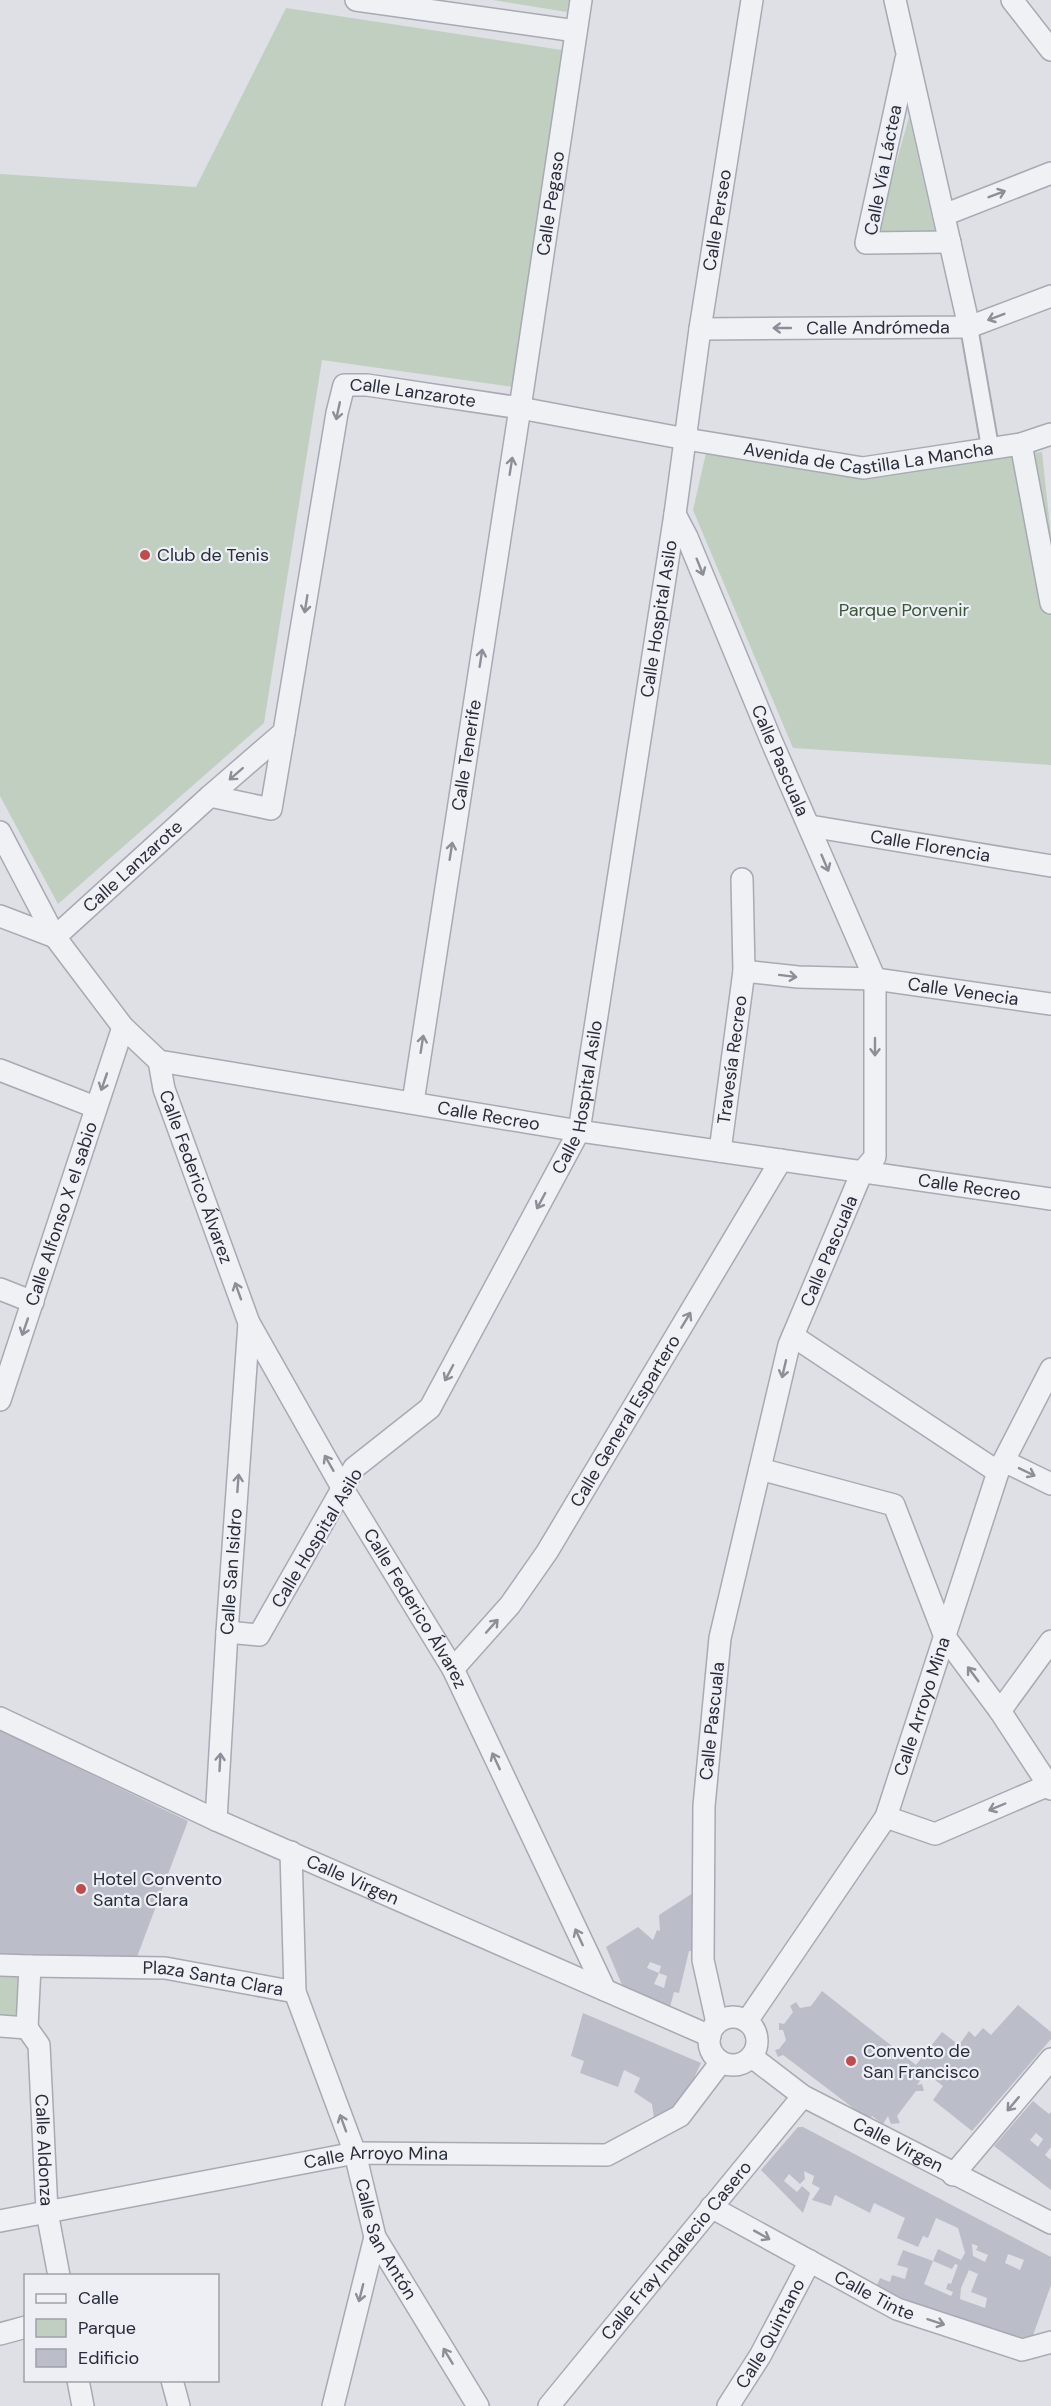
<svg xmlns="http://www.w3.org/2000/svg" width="1051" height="2406" font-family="'DM Sans',sans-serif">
<rect width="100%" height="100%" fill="#dee0e6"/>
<path fill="#c1cfc0" d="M493,0H569L567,12Z
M286,8L562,50L513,387L322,360L264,723L58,904L0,796V174L196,187Z
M909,117L935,232H877Z
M1042,452L1051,536V765L793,748L693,510L706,453L863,468Z
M0,1965L30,1966L27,2028L0,2026Z"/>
<path fill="#bbbec8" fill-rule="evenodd" d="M0,1728L26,1743L188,1821L137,1957L0,1956Z
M693,1893L692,1951H689L679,1993L674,1992L670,2007L622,1985L606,1947L638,1927L653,1940L657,1930L660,1931L659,1915ZM650,1962L661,1966L659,1973L667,1976L664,1988L654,1984L659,1973L647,1968Z
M822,1991L916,2065L942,2032L959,2045L969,2031L975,2037L983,2028L991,2035L1018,2005L1051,2032V2039L972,2131L933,2100L943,2086L926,2073L917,2085L922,2084L924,2091H916L897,2116L900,2123L891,2124L888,2116L883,2124L872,2116L869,2120L783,2055L778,2057L775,2050L779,2049L786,2040L783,2030H779V2023L784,2024L793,2012L790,2006L796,2002L800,2008L811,2006Z
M583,2013L701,2063L684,2100L670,2112L654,2119L652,2104L634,2092L640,2078L624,2070L618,2087L580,2073L584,2061L571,2056Z
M1033,2101L1049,2114L1051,2112V2147L1045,2155L1051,2160V2190L994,2146ZM1036,2133L1043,2139L1038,2147L1030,2140Z
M798,2127H803L1051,2257V2285L1031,2341L983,2330L874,2292L880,2278L890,2282L892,2275L905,2279L908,2268L897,2265L903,2250L933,2261L938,2249L961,2260L965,2253L958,2228L936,2218L928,2238L923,2236L918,2247L897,2238L905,2218L874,2203L870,2213L835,2195L831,2206L812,2200L820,2188L812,2184L814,2176L804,2171L805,2179L800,2184L789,2174L784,2181L797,2192L802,2186L810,2193L803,2213L761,2170ZM972,2244L978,2246L976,2250L988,2255L985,2262L973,2256ZM1008,2254L1024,2260L1020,2270L1005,2263ZM933,2261L952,2269L955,2264L958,2265L951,2284L948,2283L946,2289L953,2292L951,2296L924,2284ZM969,2270L978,2274L971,2292L987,2298L985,2308L960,2299L961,2288Z"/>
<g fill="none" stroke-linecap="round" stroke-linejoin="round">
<defs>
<path id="pedestrian" d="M969,327L990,447"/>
<g id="minor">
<path d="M356,0L576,31"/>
<path d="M895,0L969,327"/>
<path d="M1012,0L1051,50"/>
<path d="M906,59L866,243L950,242"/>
<path d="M944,215L1051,173"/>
<path id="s1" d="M700,329L969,327L1051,296"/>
<path d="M1021,444L1051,603"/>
<path id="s2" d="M675,514L687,537L771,740L875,979V1157L862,1172L789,1345L720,1638L704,1806L703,1960L717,2023"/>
<path d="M210,796L271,809L284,732"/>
<path id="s3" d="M810,826L1051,866"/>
<path id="s4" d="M0,832L55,937L123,1027L159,1061L579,1131L1051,1199"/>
<path d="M742,879L744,971"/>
<path d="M0,916L55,937"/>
<path id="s5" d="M55,937L210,796L284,732L337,413L344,385H367L520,408L686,439L863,468L1021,444L1051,434"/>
<path id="s6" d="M159,1061L164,1089L249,1323L343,1489L453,1669L605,1990"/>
<path d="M0,1070L95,1107"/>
<path id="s7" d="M413,1102L520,408L581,0"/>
<path id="s8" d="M720,1151L744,971L798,977L875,979L1051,1004"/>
<path d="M0,1289L33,1302"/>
<path d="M793,1336L998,1472"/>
<path id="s9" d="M0,1400L123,1027"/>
<path d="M1004,1461L1051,1484"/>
<path d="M760,1469L894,1505L945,1637L1000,1711L1051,1789"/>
<path id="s10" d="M227,1632L259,1635L354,1468L430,1408L579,1131L675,514L700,329L752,0"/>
<path id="s11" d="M453,1669L510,1605L547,1552L781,1160"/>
<path d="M1000,1711L1051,1641"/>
<path id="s12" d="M0,1718L216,1820L710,2036"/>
<path d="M886,1817L935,1834L1051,1784"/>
<path id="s13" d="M216,1820L227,1632L249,1323"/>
<path d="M0,1965L30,1966L27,2028"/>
<path id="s14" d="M30,1966L165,1968L295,1992L291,1852"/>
<path id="s15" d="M295,1992L355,2153L375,2237L478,2406"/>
<circle cx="733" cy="2041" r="24"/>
<path id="s16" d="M747,2021L886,1817L998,1472L1051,1369"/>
<path d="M0,2026L27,2028"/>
<path id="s17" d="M27,2028L39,2045L47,2212L59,2276"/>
<path id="s18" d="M752,2057L803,2096L1051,2223"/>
<path d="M953,2175L1051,2059"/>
<path id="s19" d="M711,2207L897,2309L1022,2350L1051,2342"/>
<path id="s20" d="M0,2221L355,2153L607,2155L680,2116L721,2062"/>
<path d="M0,2334L26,2327"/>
<path d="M78,2380L83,2406"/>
<path d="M172,2380L179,2406"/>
<path d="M333,2406L375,2237"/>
<path id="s21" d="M549,2406L803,2096"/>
<path id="s22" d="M728,2406L760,2356L810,2261"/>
</g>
</defs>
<use href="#pedestrian" stroke="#a7aab3" stroke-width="20"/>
<use href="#minor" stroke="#a7aab3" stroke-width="24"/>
<use href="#pedestrian" stroke="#f0f1f5" stroke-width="16"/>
<use href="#minor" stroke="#f0f1f5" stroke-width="21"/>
</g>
<defs><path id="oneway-shaft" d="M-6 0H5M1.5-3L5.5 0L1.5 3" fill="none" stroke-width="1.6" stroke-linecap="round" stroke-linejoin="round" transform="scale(1.5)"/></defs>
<g stroke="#8c8f98">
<use href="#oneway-shaft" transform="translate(997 194) rotate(-21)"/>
<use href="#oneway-shaft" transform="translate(996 317) rotate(159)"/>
<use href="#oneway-shaft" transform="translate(782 328) rotate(180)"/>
<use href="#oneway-shaft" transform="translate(338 411) rotate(102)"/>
<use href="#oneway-shaft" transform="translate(511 466) rotate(-81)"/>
<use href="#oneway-shaft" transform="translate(700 567) rotate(68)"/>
<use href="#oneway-shaft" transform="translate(306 604) rotate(99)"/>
<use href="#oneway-shaft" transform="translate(481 658) rotate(-81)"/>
<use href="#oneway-shaft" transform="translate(236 774) rotate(139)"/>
<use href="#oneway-shaft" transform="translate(451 851) rotate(-81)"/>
<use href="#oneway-shaft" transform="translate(825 863) rotate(67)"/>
<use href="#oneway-shaft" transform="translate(788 976) rotate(7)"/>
<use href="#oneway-shaft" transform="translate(422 1044) rotate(-81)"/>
<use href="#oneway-shaft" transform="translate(875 1047) rotate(90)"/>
<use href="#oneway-shaft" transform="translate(104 1082) rotate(109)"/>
<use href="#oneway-shaft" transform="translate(541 1201) rotate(118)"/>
<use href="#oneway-shaft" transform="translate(238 1291) rotate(-110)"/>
<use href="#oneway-shaft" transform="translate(686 1320) rotate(-59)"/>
<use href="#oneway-shaft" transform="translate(25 1327) rotate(109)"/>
<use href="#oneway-shaft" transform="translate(784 1369) rotate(103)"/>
<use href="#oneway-shaft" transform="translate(449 1373) rotate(118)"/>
<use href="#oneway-shaft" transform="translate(329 1463) rotate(-120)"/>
<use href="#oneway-shaft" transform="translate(1027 1472) rotate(26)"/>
<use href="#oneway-shaft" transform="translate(238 1483) rotate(-86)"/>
<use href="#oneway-shaft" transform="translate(492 1626) rotate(-48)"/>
<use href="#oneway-shaft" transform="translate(973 1674) rotate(-127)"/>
<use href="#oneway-shaft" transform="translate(496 1761) rotate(-115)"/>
<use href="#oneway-shaft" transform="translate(220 1762) rotate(-87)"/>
<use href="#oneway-shaft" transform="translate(997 1807) rotate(157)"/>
<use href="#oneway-shaft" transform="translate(579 1937) rotate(-115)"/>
<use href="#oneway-shaft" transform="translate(1013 2104) rotate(130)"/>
<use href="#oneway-shaft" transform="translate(343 2123) rotate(-110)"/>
<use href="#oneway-shaft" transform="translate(762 2235) rotate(29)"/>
<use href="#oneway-shaft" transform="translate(361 2293) rotate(104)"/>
<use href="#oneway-shaft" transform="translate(936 2322) rotate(18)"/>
<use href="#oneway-shaft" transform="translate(448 2356) rotate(-121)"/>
</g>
<g fill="#c04d4e" stroke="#edeff4" stroke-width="2">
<circle cx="145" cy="555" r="6"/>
<circle cx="81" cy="1889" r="6"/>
<circle cx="851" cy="2061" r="6"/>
</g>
<g text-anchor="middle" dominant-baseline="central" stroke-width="4.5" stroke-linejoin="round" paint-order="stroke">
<g font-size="18" fill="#282d3b" stroke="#edeff4">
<text transform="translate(883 170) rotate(-79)">Calle Vía Láctea</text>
<text stroke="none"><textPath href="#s7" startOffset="909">Calle Pegaso</textPath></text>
<text stroke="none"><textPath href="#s10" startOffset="1557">Calle Perseo</textPath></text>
<text stroke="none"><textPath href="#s1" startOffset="178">Calle Andrómeda</textPath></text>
<text stroke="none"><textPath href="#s5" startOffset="729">Calle Lanzarote</textPath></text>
<text stroke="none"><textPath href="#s5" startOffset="1191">Avenida de Castilla La Mancha</textPath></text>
<text stroke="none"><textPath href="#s10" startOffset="1154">Calle Hospital Asilo</textPath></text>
<text stroke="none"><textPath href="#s7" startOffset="351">Calle Tenerife</textPath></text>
<text stroke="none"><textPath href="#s2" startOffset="268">Calle Pascuala</textPath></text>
<text stroke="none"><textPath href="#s3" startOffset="122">Calle Florencia</textPath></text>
<text stroke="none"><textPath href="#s5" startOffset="105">Calle Lanzarote</textPath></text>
<text stroke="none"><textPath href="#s8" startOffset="402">Calle Venecia</textPath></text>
<text stroke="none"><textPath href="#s8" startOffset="92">Travesía Recreo</textPath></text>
<text stroke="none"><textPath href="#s10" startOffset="668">Calle Hospital Asilo</textPath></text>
<text stroke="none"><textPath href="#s4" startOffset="615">Calle Recreo</textPath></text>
<text stroke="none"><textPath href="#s6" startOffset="122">Calle Federico Álvarez</textPath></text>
<text stroke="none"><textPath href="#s4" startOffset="1101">Calle Recreo</textPath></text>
<text stroke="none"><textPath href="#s9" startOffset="196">Calle Alfonso X el sabio</textPath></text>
<text transform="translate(829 1251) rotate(-67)">Calle Pascuala</text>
<text stroke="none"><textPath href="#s11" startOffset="303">Calle General Espartero</textPath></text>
<text transform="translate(317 1538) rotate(-59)">Calle Hospital Asilo</text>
<text stroke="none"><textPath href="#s13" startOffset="249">Calle San Isidro</textPath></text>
<text stroke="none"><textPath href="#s6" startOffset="608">Calle Federico Álvarez</textPath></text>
<text stroke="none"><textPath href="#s16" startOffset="363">Calle Arroyo Mina</textPath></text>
<text transform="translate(712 1721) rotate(-84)">Calle Pascuala</text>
<text stroke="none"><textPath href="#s12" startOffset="388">Calle Virgen</textPath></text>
<text stroke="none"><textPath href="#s14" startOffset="184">Plaza Santa Clara</textPath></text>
<text stroke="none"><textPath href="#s18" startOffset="171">Calle Virgen</textPath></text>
<text stroke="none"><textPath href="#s17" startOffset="126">Calle Aldonza</textPath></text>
<text stroke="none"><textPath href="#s20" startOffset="382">Calle Arroyo Mina</textPath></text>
<text stroke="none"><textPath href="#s15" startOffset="264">Calle San Antón</textPath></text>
<text stroke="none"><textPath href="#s21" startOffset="201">Calle Fray Indalecio Casero</textPath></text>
<text stroke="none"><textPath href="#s19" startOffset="186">Calle Tinte</textPath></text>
<text stroke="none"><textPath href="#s22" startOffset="84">Calle Quintano</textPath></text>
</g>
<g font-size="18" fill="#282d3b" stroke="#edeff4" text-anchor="start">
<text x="157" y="555">Club de Tenis</text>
<text x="93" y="1879">Hotel Convento<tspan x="93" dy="21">Santa Clara</tspan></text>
<text x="863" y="2051">Convento de<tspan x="863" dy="21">San Francisco</tspan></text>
</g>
<g font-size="18" fill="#385537" stroke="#edeff4">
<text x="904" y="610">Parque Porvenir</text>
</g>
</g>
<rect x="24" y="2274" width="195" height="108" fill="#edeff4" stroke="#9ea1aa" stroke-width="1.5"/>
<rect x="36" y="2294" width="30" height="9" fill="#f0f1f5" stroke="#9ea1aa" stroke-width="1.5"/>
<text x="78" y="2304" font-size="18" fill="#282d3b">Calle</text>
<rect x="36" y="2319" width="30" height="18" fill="#c1cfc0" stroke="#9ea1aa" stroke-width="1.5"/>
<text x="78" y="2334" font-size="18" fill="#282d3b">Parque</text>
<rect x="36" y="2349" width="30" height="18" fill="#bbbec8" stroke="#9ea1aa" stroke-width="1.5"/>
<text x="78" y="2364" font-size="18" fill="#282d3b">Edificio</text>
</svg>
